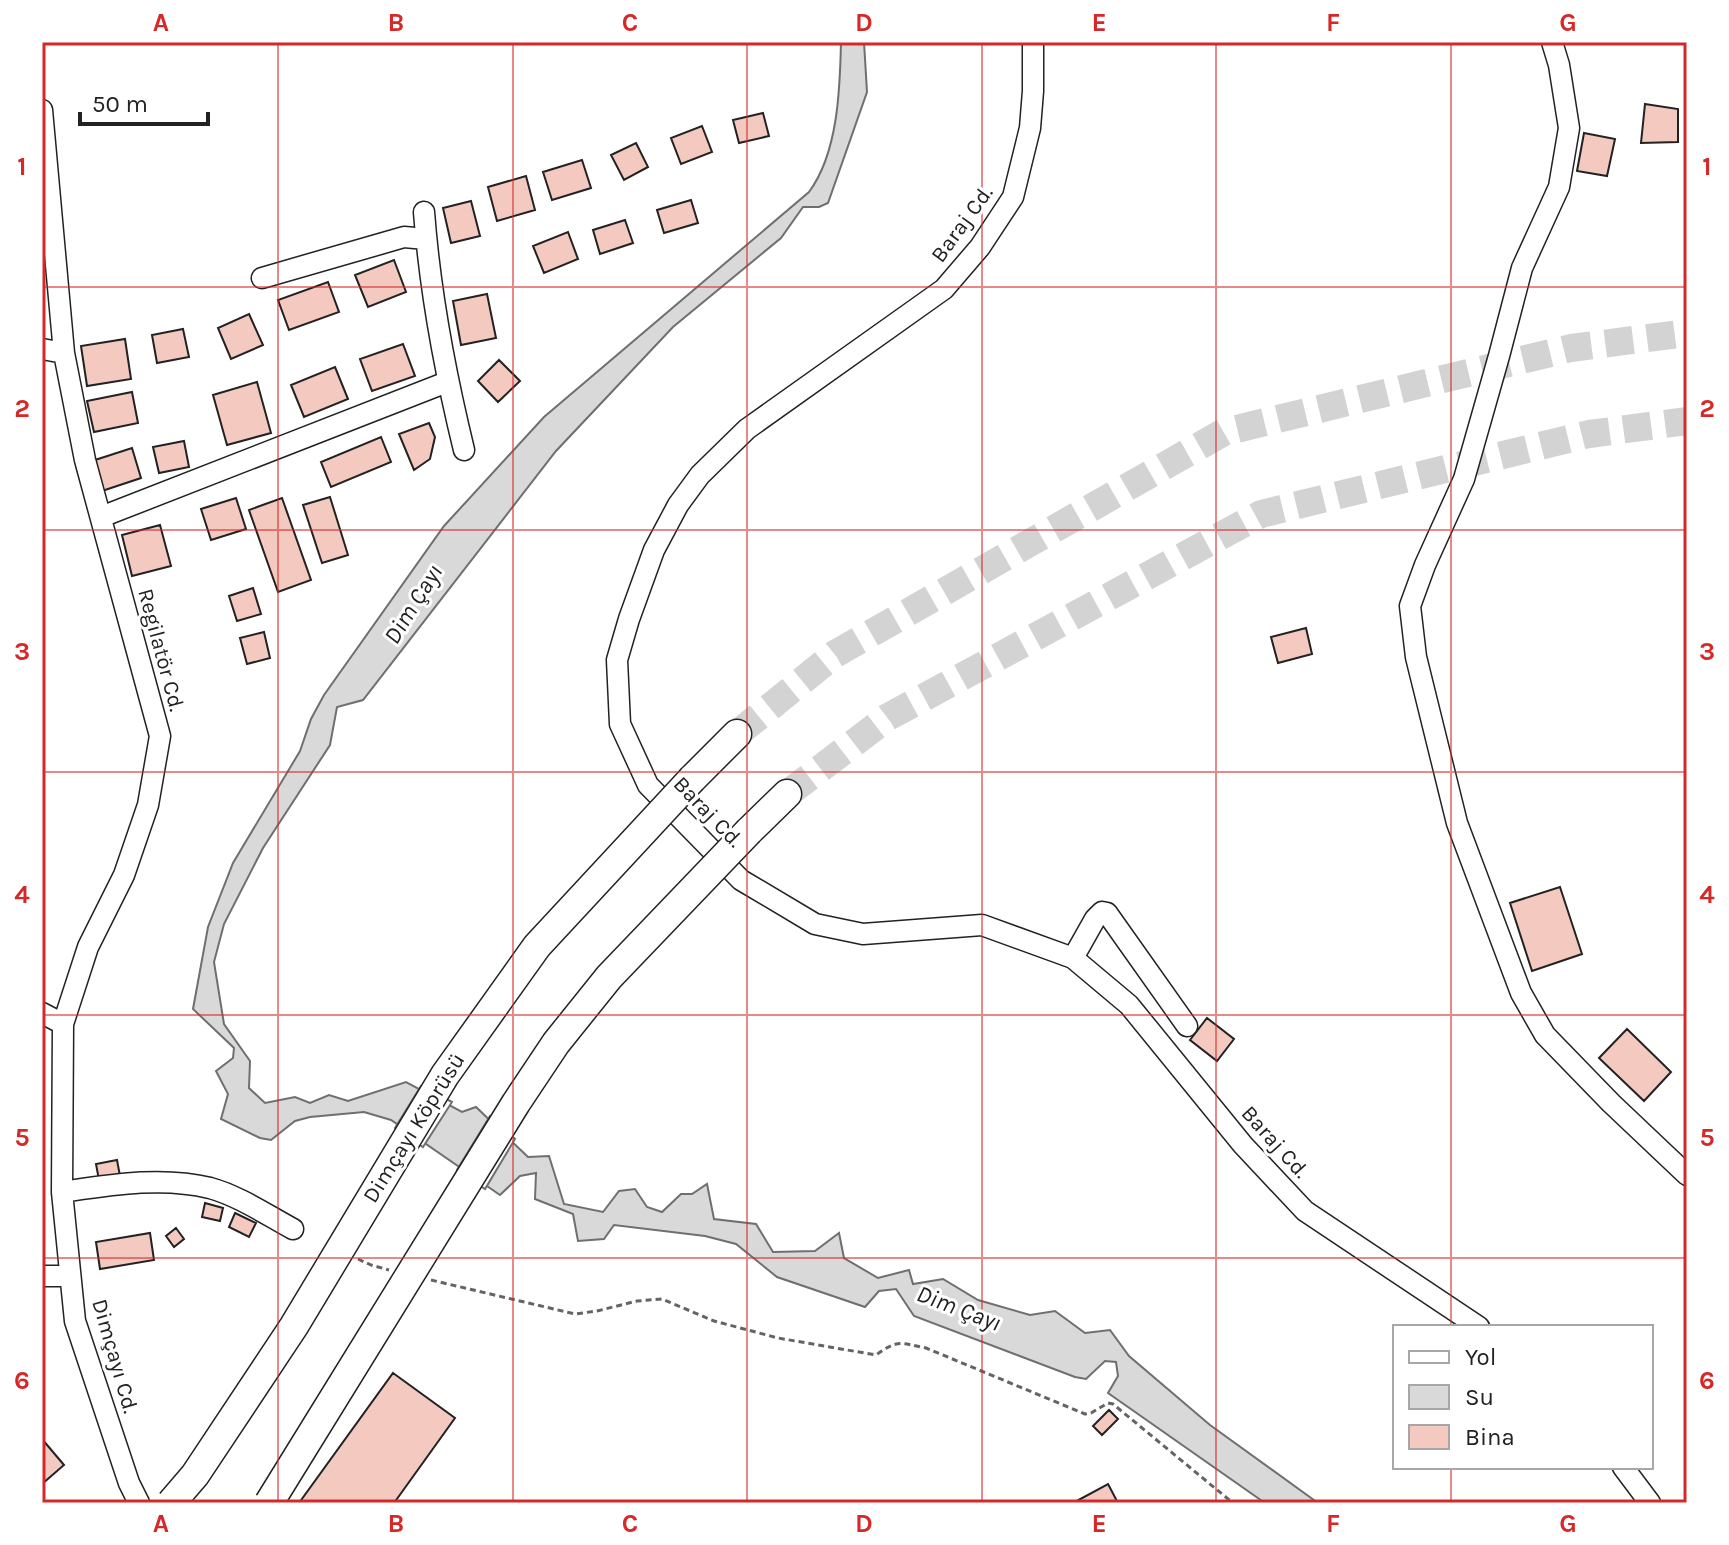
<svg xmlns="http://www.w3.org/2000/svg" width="1729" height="1545" font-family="Karla,sans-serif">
<rect width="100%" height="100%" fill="#fff"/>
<path fill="#d9d9d9" stroke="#6f6f6f" stroke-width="2" d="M841,42H864L867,92L828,203L819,207H803L781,238L673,327L556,451L363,700L337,707L330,745L263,848L224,924L214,962L224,1024L250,1061L249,1088L265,1103L295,1097L310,1103L329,1095L348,1101L406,1082L462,1112L476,1107L528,1157L549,1156L564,1204L603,1212L619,1191L635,1189L647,1207L662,1212L681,1194H692L707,1184L714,1219L756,1224L773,1252L815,1251L839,1233L844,1258L878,1278L909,1270L913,1284L943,1279L978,1300L1030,1315L1055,1311L1085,1333L1110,1330L1129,1356L1210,1425L1318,1503H1265L1108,1393L1118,1376L1116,1362L1105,1361L1086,1379L1075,1377L914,1316L896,1289L879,1291L865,1307L777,1277L736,1244L705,1236L614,1225L604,1239L578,1241L573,1214L535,1199L536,1173L520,1176L500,1195L391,1120L364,1112L310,1117L295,1121L271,1140L260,1138L221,1119L228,1094L216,1071L233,1058L234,1048L193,1009L208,927L233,863L300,751L311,719L324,695L444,526L544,417L809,192C838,153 840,89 841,42Z"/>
<path fill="#fff" stroke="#6f6f6f" stroke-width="2" d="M421,1086L452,1102L423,1147L395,1128Z
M490,1116L515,1139L485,1189L457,1170Z"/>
<path fill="#f3c9c0" stroke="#222" stroke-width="2" d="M1645,104L1678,109V142L1641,143Z
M763,113L769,136L739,143L733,120Z
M702,126L712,152L681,164L671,138Z
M1584,133L1615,139L1607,176L1577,171Z
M636,143L648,167L624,180L611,155Z
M582,160L591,188L552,200L543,172Z
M526,176L535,210L497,221L488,187Z
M691,200L698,223L664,233L657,210Z
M471,201L480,236L451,243L443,208Z
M625,220L633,243L600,254L593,230Z
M568,232L578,259L544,273L533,246Z
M394,260L406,292L368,307L355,275Z
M328,282L339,312L289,330L278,300Z
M487,294L496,338L461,345L453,301Z
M249,314L263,345L231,359L218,328Z
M183,329L189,357L157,363L152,335Z
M125,339L131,379L87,386L81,346Z
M403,344L415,376L372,391L360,359Z
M499,360L520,381L498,402L478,381Z
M335,367L348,399L304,417L291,385Z
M257,382L271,433L227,445L213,395Z
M132,392L138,423L94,432L87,401Z
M429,423L435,437L430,459L414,470L399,434Z
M381,437L391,462L331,487L321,462Z
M184,441L189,467L159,473L153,447Z
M132,448L141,478L102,491L92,461Z
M330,497L348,555L322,563L303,505Z
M236,498L246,529L211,540L201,509Z
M282,498L311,580L278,592L249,510Z
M160,525L171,566L132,576L122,535Z
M253,588L261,614L237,621L229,596Z
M1306,628L1312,654L1278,663L1271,637Z
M264,632L270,658L247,664L240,638Z
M1560,887L1582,954L1532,971L1510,903Z
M1207,1018L1234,1039L1217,1061L1190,1040Z
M1627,1029L1671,1072L1644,1101L1599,1058Z
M117,1160L120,1176L99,1180L96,1164Z
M205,1203L223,1208L220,1221L202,1217Z
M235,1213L256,1223L249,1237L229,1227Z
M176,1228L184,1239L174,1247L166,1236Z
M150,1233L154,1260L100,1269L96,1242Z
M393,1373L455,1418L394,1503H299Z
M1109,1410L1118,1419L1102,1435L1093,1426Z
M42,1439L64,1465L42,1484Z
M1108,1484L1118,1503H1073Z"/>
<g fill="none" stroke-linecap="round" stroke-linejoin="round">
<path stroke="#d3d3d3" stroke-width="28" stroke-dasharray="28 14" stroke-linecap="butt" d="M737,734L835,654L1224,432L1571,348L1687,333
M787,794L888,717L1261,514L1589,434L1687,421"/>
<defs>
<path id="minor" d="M1033,42V91L1030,128L1013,197L980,247L944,289L747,429L700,475L678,505L654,550L629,619L617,660L620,724L648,785L741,880L815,924L863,934L982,925L1073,958L1129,1005L1243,1145L1305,1211L1479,1327
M1552,42L1559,65L1569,128L1559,187L1522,268L1499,356L1464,479L1425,565L1410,606L1416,657L1457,823L1521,993L1545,1035L1611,1103L1687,1175
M42,110L64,353L85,460L160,736L148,805L124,875L88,947L63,1024L62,1192L75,1321L129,1483L139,1503
M424,212C430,292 445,372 464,450
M262,278L404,237L426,239
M42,349L64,353
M101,517L447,382
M1073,958L1095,919L1102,912L1107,913L1187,1026
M42,1013L63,1024
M62,1192C110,1185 162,1176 210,1188C239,1196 267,1215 293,1229
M42,1276H70
M1623,1467L1650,1503"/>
<path id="highway" d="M692,779L737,734
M749,831L787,794"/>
</defs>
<use href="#minor" stroke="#222" stroke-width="23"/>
<use href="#highway" stroke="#222" stroke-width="31"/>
<path stroke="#646464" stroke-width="3" stroke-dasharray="6 4" stroke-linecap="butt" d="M358,1259L371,1265L389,1270
M431,1280L575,1314L597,1311L637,1301L662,1299L714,1321L778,1338L876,1355C898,1339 901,1343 926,1348L1085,1414L1091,1413L1108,1403L1113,1404L1233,1503"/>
<use href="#minor" stroke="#fff" stroke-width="20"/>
<use href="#highway" stroke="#fff" stroke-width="28"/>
<defs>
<path id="highway-bridge" d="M171,1503L195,1475L294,1326L445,1075L537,946L692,779
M269,1503L516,1103L556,1043L609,977L749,831"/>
</defs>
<use href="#highway-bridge" stroke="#222" stroke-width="31" stroke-linecap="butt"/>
<use href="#highway-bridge" stroke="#fff" stroke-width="28"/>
</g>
<path fill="none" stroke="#d62828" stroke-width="2" stroke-opacity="0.55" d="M278,42V1503M513,42V1503M747,42V1503M982,42V1503M1216,42V1503M1451,42V1327M42,287H1687M42,530H1687M42,772H1687M42,1015H1687M42,1258H1687M1451,1467V1503"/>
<g text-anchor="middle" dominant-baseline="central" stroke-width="6" stroke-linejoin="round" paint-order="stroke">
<g font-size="22" fill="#222" stroke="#fff">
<text transform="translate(962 224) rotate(-54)">Baraj Cd.</text>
<text transform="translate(161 650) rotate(75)">Regilatör Cd.</text>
<text transform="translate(708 812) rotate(46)">Baraj Cd.</text>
<text transform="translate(414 1128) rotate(-58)">Dimçayı Köprüsü</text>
<text transform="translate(1275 1142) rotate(48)">Baraj Cd.</text>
<text transform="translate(115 1356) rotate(74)">Dimçayı Cd.</text>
</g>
<g font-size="24" font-style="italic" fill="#222" stroke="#fff">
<text transform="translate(413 604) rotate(-58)">Dim Çayı</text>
<text transform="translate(959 1308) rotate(21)">Dim Çayı</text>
</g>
</g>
<rect width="1729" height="1545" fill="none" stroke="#ffffff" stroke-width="88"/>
<rect x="1393" y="1325" width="260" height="144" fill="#ffffff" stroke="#a7a7a7" stroke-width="2"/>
<rect x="1409" y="1351" width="40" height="12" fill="#ffffff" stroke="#a7a7a7" stroke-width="2"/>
<text x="1465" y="1365" font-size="24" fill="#222222">Yol</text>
<rect x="1409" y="1385" width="40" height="24" fill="#d9d9d9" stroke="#a7a7a7" stroke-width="2"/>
<text x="1465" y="1405" font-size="24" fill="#222222">Su</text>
<rect x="1409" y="1425" width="40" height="24" fill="#f3c9c0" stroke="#a7a7a7" stroke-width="2"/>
<text x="1465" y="1445" font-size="24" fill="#222222">Bina</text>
<path d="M80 112v12h128v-12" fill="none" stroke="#222222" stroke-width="4"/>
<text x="92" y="112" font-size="24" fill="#222222" stroke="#ffffff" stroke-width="6" paint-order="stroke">50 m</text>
<rect x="44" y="44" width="1641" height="1457" fill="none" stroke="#d62828" stroke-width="3"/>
<g font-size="26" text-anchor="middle" font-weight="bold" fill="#d62828">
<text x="161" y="31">A</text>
<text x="396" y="31">B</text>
<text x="630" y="31">C</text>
<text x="864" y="31">D</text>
<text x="1099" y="31">E</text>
<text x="1333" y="31">F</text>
<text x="1568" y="31">G</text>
<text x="22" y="175">1</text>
<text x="1707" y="175">1</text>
<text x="22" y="417">2</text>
<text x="1707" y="417">2</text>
<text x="22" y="660">3</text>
<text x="1707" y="660">3</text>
<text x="22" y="903">4</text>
<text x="1707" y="903">4</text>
<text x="22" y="1146">5</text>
<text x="1707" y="1146">5</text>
<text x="22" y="1389">6</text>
<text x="1707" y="1389">6</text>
<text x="161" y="1532">A</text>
<text x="396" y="1532">B</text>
<text x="630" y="1532">C</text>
<text x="864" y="1532">D</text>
<text x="1099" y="1532">E</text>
<text x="1333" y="1532">F</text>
<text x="1568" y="1532">G</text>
</g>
</svg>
